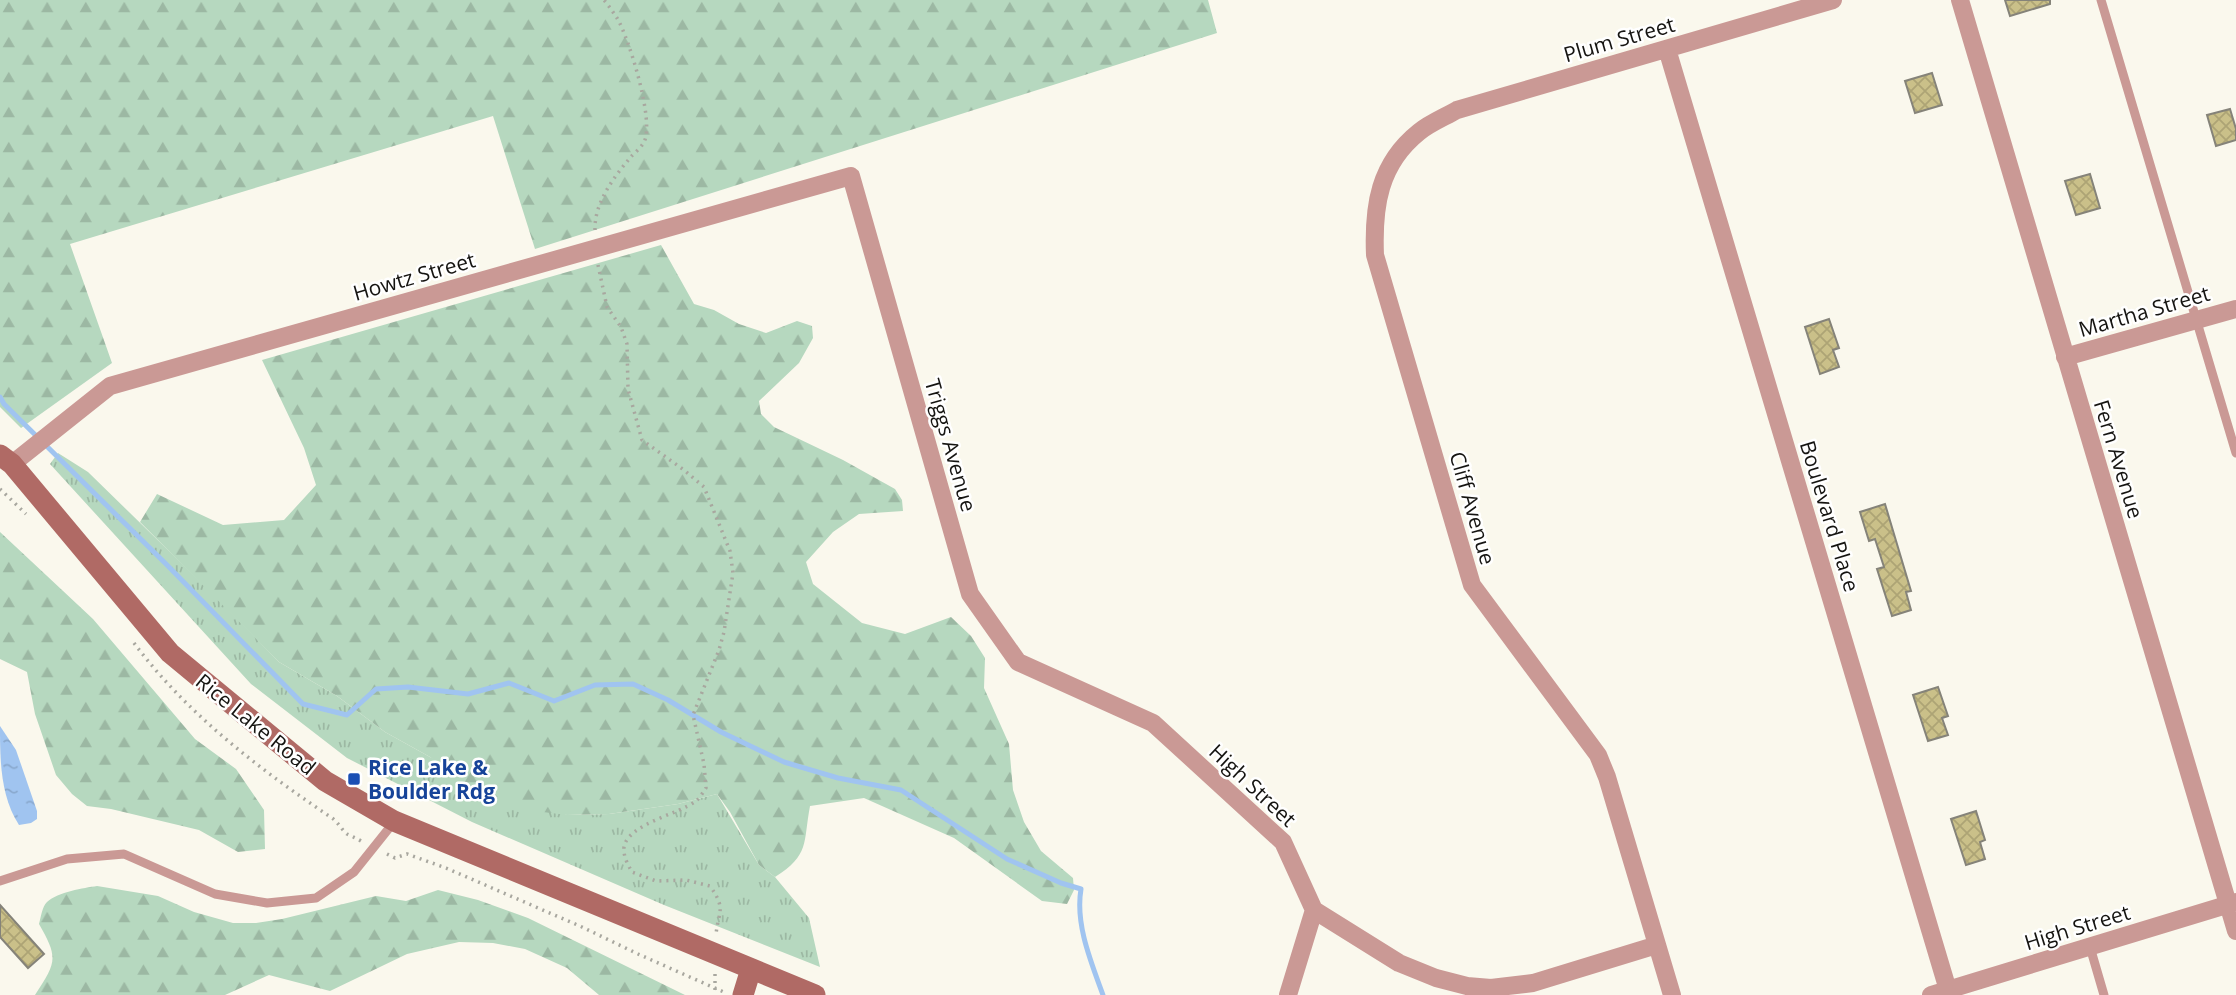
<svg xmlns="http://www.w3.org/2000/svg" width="2236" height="995" font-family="'Open Sans',sans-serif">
<defs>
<pattern id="grass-tufts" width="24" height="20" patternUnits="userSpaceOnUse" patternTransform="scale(1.75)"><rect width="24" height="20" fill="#b6d8bf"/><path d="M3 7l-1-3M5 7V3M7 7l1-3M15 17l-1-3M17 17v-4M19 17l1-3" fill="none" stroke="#9cb8a3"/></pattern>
<pattern id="forest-firs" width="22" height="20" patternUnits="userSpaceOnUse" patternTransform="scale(1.75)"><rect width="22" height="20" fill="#b6d8bf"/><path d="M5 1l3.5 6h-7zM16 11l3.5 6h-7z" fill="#9cb8a3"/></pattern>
<pattern id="water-ripples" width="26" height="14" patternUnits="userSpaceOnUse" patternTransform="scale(1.75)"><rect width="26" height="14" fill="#a0c4f0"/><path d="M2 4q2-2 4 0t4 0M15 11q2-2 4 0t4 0" fill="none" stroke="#89a8cd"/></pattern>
<pattern id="building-cross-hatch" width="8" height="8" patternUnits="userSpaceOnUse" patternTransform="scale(1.75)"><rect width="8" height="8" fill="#cac089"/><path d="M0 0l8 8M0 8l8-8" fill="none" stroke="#ada475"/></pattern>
</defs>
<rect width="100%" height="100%" fill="#faf8ed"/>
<path fill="url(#grass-tufts)" d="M58,453L88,472L213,594L279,662L337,696L385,732L430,757L567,815L609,814L678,804L717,794L759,865L775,877L809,918L820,967L664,905L472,822L347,758L251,684L50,464Z"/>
<path fill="url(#forest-firs)" d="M0,0H1208L1217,33L535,249L493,116L70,244L112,363L21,428L0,407Z
M661,245L694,304L714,310L739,324L766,333L797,321L812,326L813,338L799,363L759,401L761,414L774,427L843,460L895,489L902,500L903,511L859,514L833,532L806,562L813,584L862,623L905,634L951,617L971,636L985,658L984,688L1009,744L1013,790L1024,822L1041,851L1073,878L1074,890L1067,904L1042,901L954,838L864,798L810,806C803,843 810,855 775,877L759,865L730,812L717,794L678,804L609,814L567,815L543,812L472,787L430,757L385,732L337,696L279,662L140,522L157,494L223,525L284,520L316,485L304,448L262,360Z
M0,532L93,619L195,739L236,769L264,810L265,849L238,852L199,830L111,809L87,806L72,794L56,775L35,714L27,672L0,659Z
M97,886L158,896L194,912L233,923H256L282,919L376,896L406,901L438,890L478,900L528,918L685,995H599L567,968L525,949L493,943L459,942L407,954L330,991L269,975L225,995H35C56,962 59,959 39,924C41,917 42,907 47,902C58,892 84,888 97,886Z"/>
<path fill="url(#water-ripples)" d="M0,726L16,750L37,811V819L31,823L19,825C0,796 0,758 0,726Z"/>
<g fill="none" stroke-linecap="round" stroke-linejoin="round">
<path stroke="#a0c4f0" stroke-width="5" d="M0,397L4,404L166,564L303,704L347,715L376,689L408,687L468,694L509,683L554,701L595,685L633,684L668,700L721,732L784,762L838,778L901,790L1007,859L1061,883L1081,889C1075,924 1091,962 1103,995"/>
</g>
<path fill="url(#building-cross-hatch)" stroke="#858379" stroke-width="2" d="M2005,0H2050V4L2010,16Z
M1932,73L1942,105L1915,113L1905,81Z
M2230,109L2236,129V140L2216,146L2207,115Z
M2090,174L2100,208L2076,215L2065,181Z
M1829,319L1839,348L1833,350L1839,367L1820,374L1805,327Z
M1885,504L1911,591L1906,592L1911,610L1892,616L1877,569L1884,567L1875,539L1869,541L1860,512Z
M1938,687L1948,716L1942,718L1948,735L1928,741L1913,695Z
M1976,811L1985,840L1980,842L1985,859L1966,865L1951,819Z
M0,905L44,954L28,968L0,937Z"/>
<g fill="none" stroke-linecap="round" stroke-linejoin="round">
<path stroke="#a8a79f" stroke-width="3.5" stroke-dasharray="2 5" stroke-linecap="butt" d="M595,230C594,204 613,178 630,158C634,153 641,148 644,142C655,122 629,38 617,18C613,12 609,6 604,0
M598,265L607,307L621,327L627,344L628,389L642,440L684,470L704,487L730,551L733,573L724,632L719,650L693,715L704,764L706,788C703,792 700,798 696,801C679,814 628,824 624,847C623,856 628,865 632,872L656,881L686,880L710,886C727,910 718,911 716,935
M0,489L26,514
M134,643C187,714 259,769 332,818C338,822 341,829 347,834C351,836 356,838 361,841
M387,854L395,858L407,854L446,868L582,927L638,954L726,993
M715,990V974"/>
<path stroke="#ca9995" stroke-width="9" d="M2101,0L2236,453
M0,881L67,859L124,854L215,894L267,903L316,898L354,872L394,822
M2090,947L2104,995"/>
<path stroke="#ca9995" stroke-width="18" d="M1960,0L2236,931
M1667,49L1948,990L1952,995
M2065,357L2236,309
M12,464L110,386L851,176L970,594L1018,662L1153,723L1283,842L1314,910L1399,963L1436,978L1467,986L1491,988L1533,983L1657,945
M1288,995L1314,910
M1672,995L1607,777L1598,755L1472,585L1375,255C1373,206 1379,164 1419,132C1430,123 1445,117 1457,110L1833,0
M1931,995L2236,902"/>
<path stroke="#b06a65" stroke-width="21" d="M0,455L12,464L170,653L325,781L394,821L815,995
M743,995L751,969"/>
</g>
<rect fill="#1a4fb4" stroke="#fff" stroke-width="2.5" x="347" y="772" width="14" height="14" rx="3.5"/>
<g text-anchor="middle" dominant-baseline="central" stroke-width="5" stroke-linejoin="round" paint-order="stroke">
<g font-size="21" fill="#151411" stroke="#fff">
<text transform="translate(1619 39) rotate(-16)">Plum Street</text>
<text transform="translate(414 276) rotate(-16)">Howtz Street</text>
<text transform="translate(2144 311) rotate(-16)">Martha Street</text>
<text transform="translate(951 445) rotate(74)">Triggs Avenue</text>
<text transform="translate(2119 459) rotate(73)">Fern Avenue</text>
<text transform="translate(1473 508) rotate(74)">Cliff Avenue</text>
<text transform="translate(1830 516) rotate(73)">Boulevard Place</text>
<text transform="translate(256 724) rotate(39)">Rice Lake Road</text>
<text transform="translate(1253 785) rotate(43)">High Street</text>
<text transform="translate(2077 927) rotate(-17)">High Street</text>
</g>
<g font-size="21" font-weight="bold" fill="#164399" stroke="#fff" text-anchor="start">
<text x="368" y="767">Rice Lake &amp;<tspan x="368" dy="24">Boulder Rdg</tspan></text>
</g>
</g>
</svg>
